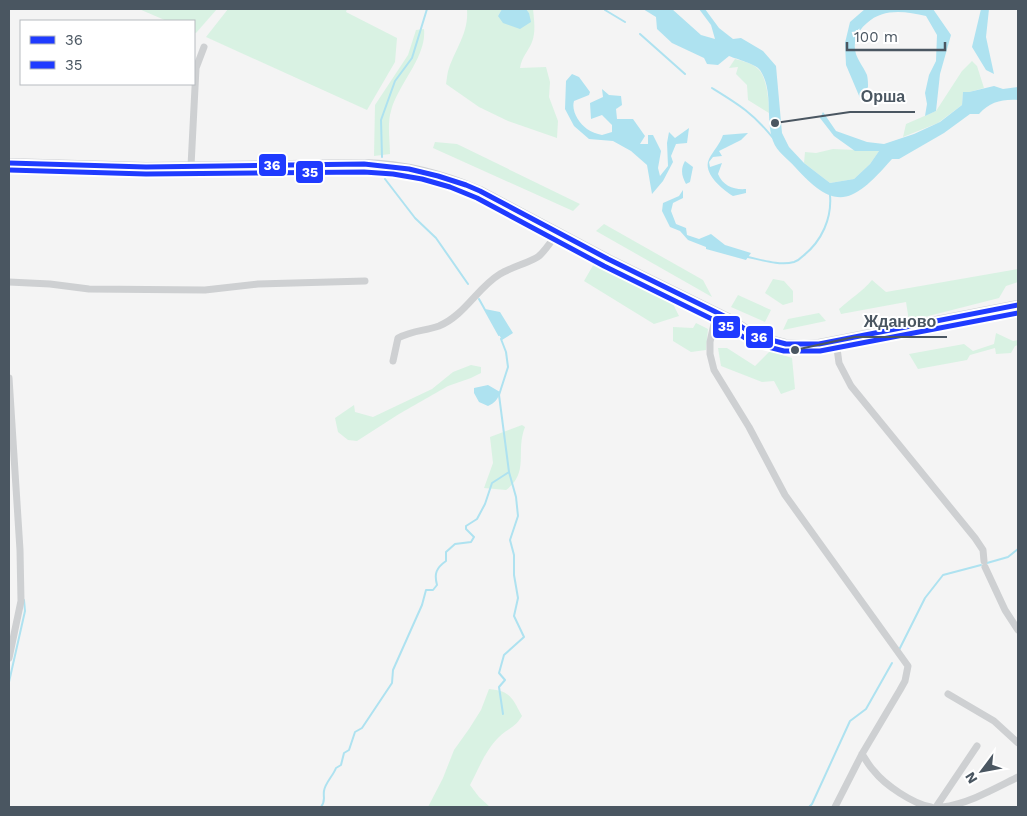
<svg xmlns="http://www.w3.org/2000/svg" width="1027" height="816" font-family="'Work Sans',sans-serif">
<rect width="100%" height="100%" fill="#f4f4f4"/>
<path fill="#d9f2e3" d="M139,9H217L196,33L194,32V21H167Z
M228,9H347L346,12L397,38L395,62L367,110L206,37Z
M467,9H502L498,16L529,13L526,9H533C534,19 536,32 532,42C528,52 522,56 520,68L546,67L550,82L549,97L558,121L557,138L508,121L479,107L446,84C447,79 447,73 449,68C456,48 469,32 467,9Z
M424,29C427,57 398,84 391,111C387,124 390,141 390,154L374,156L375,105L408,55L416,30Z
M735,59C742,61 752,63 757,68C767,75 769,102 769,113L748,100L747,85L736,74L738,67L729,68Z
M972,61L977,66L984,88L969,92H963L962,105L938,123L903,137L906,124L936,111L962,71Z
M435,142L457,144L580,204L573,211L433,148Z
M833,149L879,151L870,164L854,179L830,183L804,163L805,152L816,153Z
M604,224L703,280L712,297L596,231Z
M595,262L673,304L679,316L654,324L584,281Z
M1018,269V282L1006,286L999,298L909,321L906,302L841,314L839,309C850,299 862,292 872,280L886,292Z
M773,279L784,281L793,291V302L783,305L765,293Z
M738,295L771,310L765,322L731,307Z
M819,313L826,321L783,330L788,319Z
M696,323L708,329L706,350L691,352L673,341V327L693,328Z
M996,333L1013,341L1018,340V345L1015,346L1011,353L996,354L995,348L970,355L967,360L918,369L909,354L964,344L973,351L994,344Z
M718,348H727L755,366L770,351L792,358L795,389L781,394L774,381L762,382L721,366Z
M471,365L481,367V373L471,378L448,386L399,414L357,441L348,440L338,432L335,418L354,405L355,412L373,417L432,389L453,372Z
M522,425L525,427C515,452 530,472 506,490L484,488L493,463L490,437Z
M489,689C511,691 512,698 522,716C514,729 508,728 499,737C485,751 479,768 470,785L479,797L490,807H428L443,778L454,750L469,729L481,710Z"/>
<path fill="#aee2f0" d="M502,9H526L529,13L531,22L520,29L503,23L498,16Z
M643,9H672L701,35L715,39L711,25L699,9H705L719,28L733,39L741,38L763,51L776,66L782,133L789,147L804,163L830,183L854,179L870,164L879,151H855L834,136L820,118L823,112L836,131L867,142L884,144L914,134L940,122L962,105L963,92H969L994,86L1003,89L1018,87V100C1002,99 990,102 979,114H970L944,133L899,159H892C854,202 837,214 795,167C787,158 777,152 773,141C765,118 774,91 760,70C756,64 736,59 729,56L718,65L707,64L704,58L672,43L657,29L656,17Z
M865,9H933L951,35L940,74L936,111L925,116L927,104L925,93L929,75L936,61L937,35L926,16C905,11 883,8 867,23C861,28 856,35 855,43C853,56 863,65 867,75C868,79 868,84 868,87L860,98L846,65L845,43L850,22Z
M981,9H989L986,37L994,74L986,70L972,47Z
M572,74L579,77L590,92L589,95L574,101C571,111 579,123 587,129C591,132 597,134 602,135L612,132V125L602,115L591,119L590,103L603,97L602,89L609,95L621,96L622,105L616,109L617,119H633L645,136L640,144H648V135H653L661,151L658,168L660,176L668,166L667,143L669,132L675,138L689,128L687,143L676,144L671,156L673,162L663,181L652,194L647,165L631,151L613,141L589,139L574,126L565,109L566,81Z
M748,133L741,140L719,151L722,156L713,157L709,162L710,167L722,163L718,174C723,186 734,190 746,189V193L733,196C723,190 702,173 709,159C713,151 720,144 723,135Z
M685,161L693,167L690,182L686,184C682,176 680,170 685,161Z
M683,190V198L673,203L671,211L676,224L686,228L687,235L699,239L711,234L725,245L751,253L746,260L706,249V247L688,240L680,231L670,227L662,211L663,203L679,196Z
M485,309L500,312L513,333L502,340Z
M488,385L500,392C498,399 495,403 488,406L479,402L474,393V388Z"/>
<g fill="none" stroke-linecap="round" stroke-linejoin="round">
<path stroke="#aee2f0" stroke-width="2" d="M605,10L625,22
M640,34L685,74
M712,88C738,104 753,113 773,138
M382,157L381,120L395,81L412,58L427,9
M385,179L415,218L436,238L468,284
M748,257C762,260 780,266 794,262C797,261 801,258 803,256C822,241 832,218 830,195
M479,299L499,335
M987,563L1008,557L1018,549
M899,650L925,598L943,575L981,565
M9,682L25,611L24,600
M503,714L499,687L505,680L499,673L504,655L524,637L514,616L518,598L514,575V555L510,540L518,516L516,497L509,472
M321,807C326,801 323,798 324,791C325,783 333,776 336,768L341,765L344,753L349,750L355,732L362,728L392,683L393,670L422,605L426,590H433L437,585C434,574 436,568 446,561V552L455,544L471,542L474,537L466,529V526L477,519L485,504L492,483L509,472L499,395L508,367L506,352L501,339
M809,807L812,804L850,721L866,709L892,663"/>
<path stroke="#ced0d2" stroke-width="7" d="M191,166L196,68L204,47
M9,282L50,284L89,289L205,290L258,284L365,281
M721,315L714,324L710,342V354L714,370L749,427L785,495L908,666L905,681L900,690L862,754L835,807
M836,341L839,363L851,386L975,538L983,550L984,561
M393,361L398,338C413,330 425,331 439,326C465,315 477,288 500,274C509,268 534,261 539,256C546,250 552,240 558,232
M9,378L20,550L21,601L9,658
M985,567L1005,610L1018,630
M948,694L994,721L1018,743
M862,754C866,760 869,766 874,771C885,785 913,804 931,807
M936,807L977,746
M942,807C968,804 994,789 1018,777"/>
<path stroke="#ced0d4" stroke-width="10" d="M9,163L146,167L364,164C405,165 443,175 480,191L608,259L728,318L756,336L786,344L804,345L819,344L1018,305"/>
<defs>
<path id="bus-1" d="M9,163L146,167L364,164L409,169L438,176L466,185L480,191L608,259L728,318L756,336L786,344H819L1018,305"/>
<path id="bus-2" d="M9,170L146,174L364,172L393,174L422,179L450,187L477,198L604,266L724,325L753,343L784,351H820L1018,313"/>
</defs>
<use href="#bus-1" stroke="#fff" stroke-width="9"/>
<use href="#bus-2" stroke="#fff" stroke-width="9"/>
<use href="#bus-1" stroke="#1f3bff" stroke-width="5"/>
<use href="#bus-2" stroke="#1f3bff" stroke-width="5"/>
</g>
<path fill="none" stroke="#4a5661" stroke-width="2" d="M775 123L850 112H915M795 350L854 337H947"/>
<g fill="#4a5661" stroke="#fff" stroke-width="2">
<circle cx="775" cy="123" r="5"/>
<circle cx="795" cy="350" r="5"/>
</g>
<g font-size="16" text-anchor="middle" font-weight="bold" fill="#4a5661" stroke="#fff" stroke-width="4" stroke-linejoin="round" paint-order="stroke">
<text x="883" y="102">Орша</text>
<text x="900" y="327">Жданово</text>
</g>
<g stroke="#fff" stroke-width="2">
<rect x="258" y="153" width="29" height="24" rx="5" fill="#1f3bff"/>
<rect x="295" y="160" width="29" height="24" rx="5" fill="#1f3bff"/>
<rect x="712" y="315" width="29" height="24" rx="5" fill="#1f3bff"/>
<rect x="745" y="325" width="29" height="24" rx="5" fill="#1f3bff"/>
</g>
<g font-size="14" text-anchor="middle" font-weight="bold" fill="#fff">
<text x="272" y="170">36</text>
<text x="310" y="177">35</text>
<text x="726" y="331">35</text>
<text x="759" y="342">36</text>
</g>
<rect width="1027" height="816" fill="none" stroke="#4a5661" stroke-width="20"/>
<rect x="20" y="20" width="175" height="65" fill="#ffffff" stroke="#b7bbc0"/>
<rect x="30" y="36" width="25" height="8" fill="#1f3bff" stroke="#b7bbc0"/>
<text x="65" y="45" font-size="15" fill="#4a5661">36</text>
<rect x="30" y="61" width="25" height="8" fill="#1f3bff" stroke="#b7bbc0"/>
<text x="65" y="70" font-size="15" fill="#4a5661">35</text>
<g transform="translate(982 771) rotate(238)" stroke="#ffffff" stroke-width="4" paint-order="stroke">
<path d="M0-4L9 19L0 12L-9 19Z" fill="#4a5661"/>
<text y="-8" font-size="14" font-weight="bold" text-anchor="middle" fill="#4a5661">N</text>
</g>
<path d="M847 42v8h98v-8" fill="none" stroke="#4a5661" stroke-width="2.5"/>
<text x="854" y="42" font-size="15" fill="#4a5661" stroke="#ffffff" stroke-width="4" paint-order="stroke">100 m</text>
</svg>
